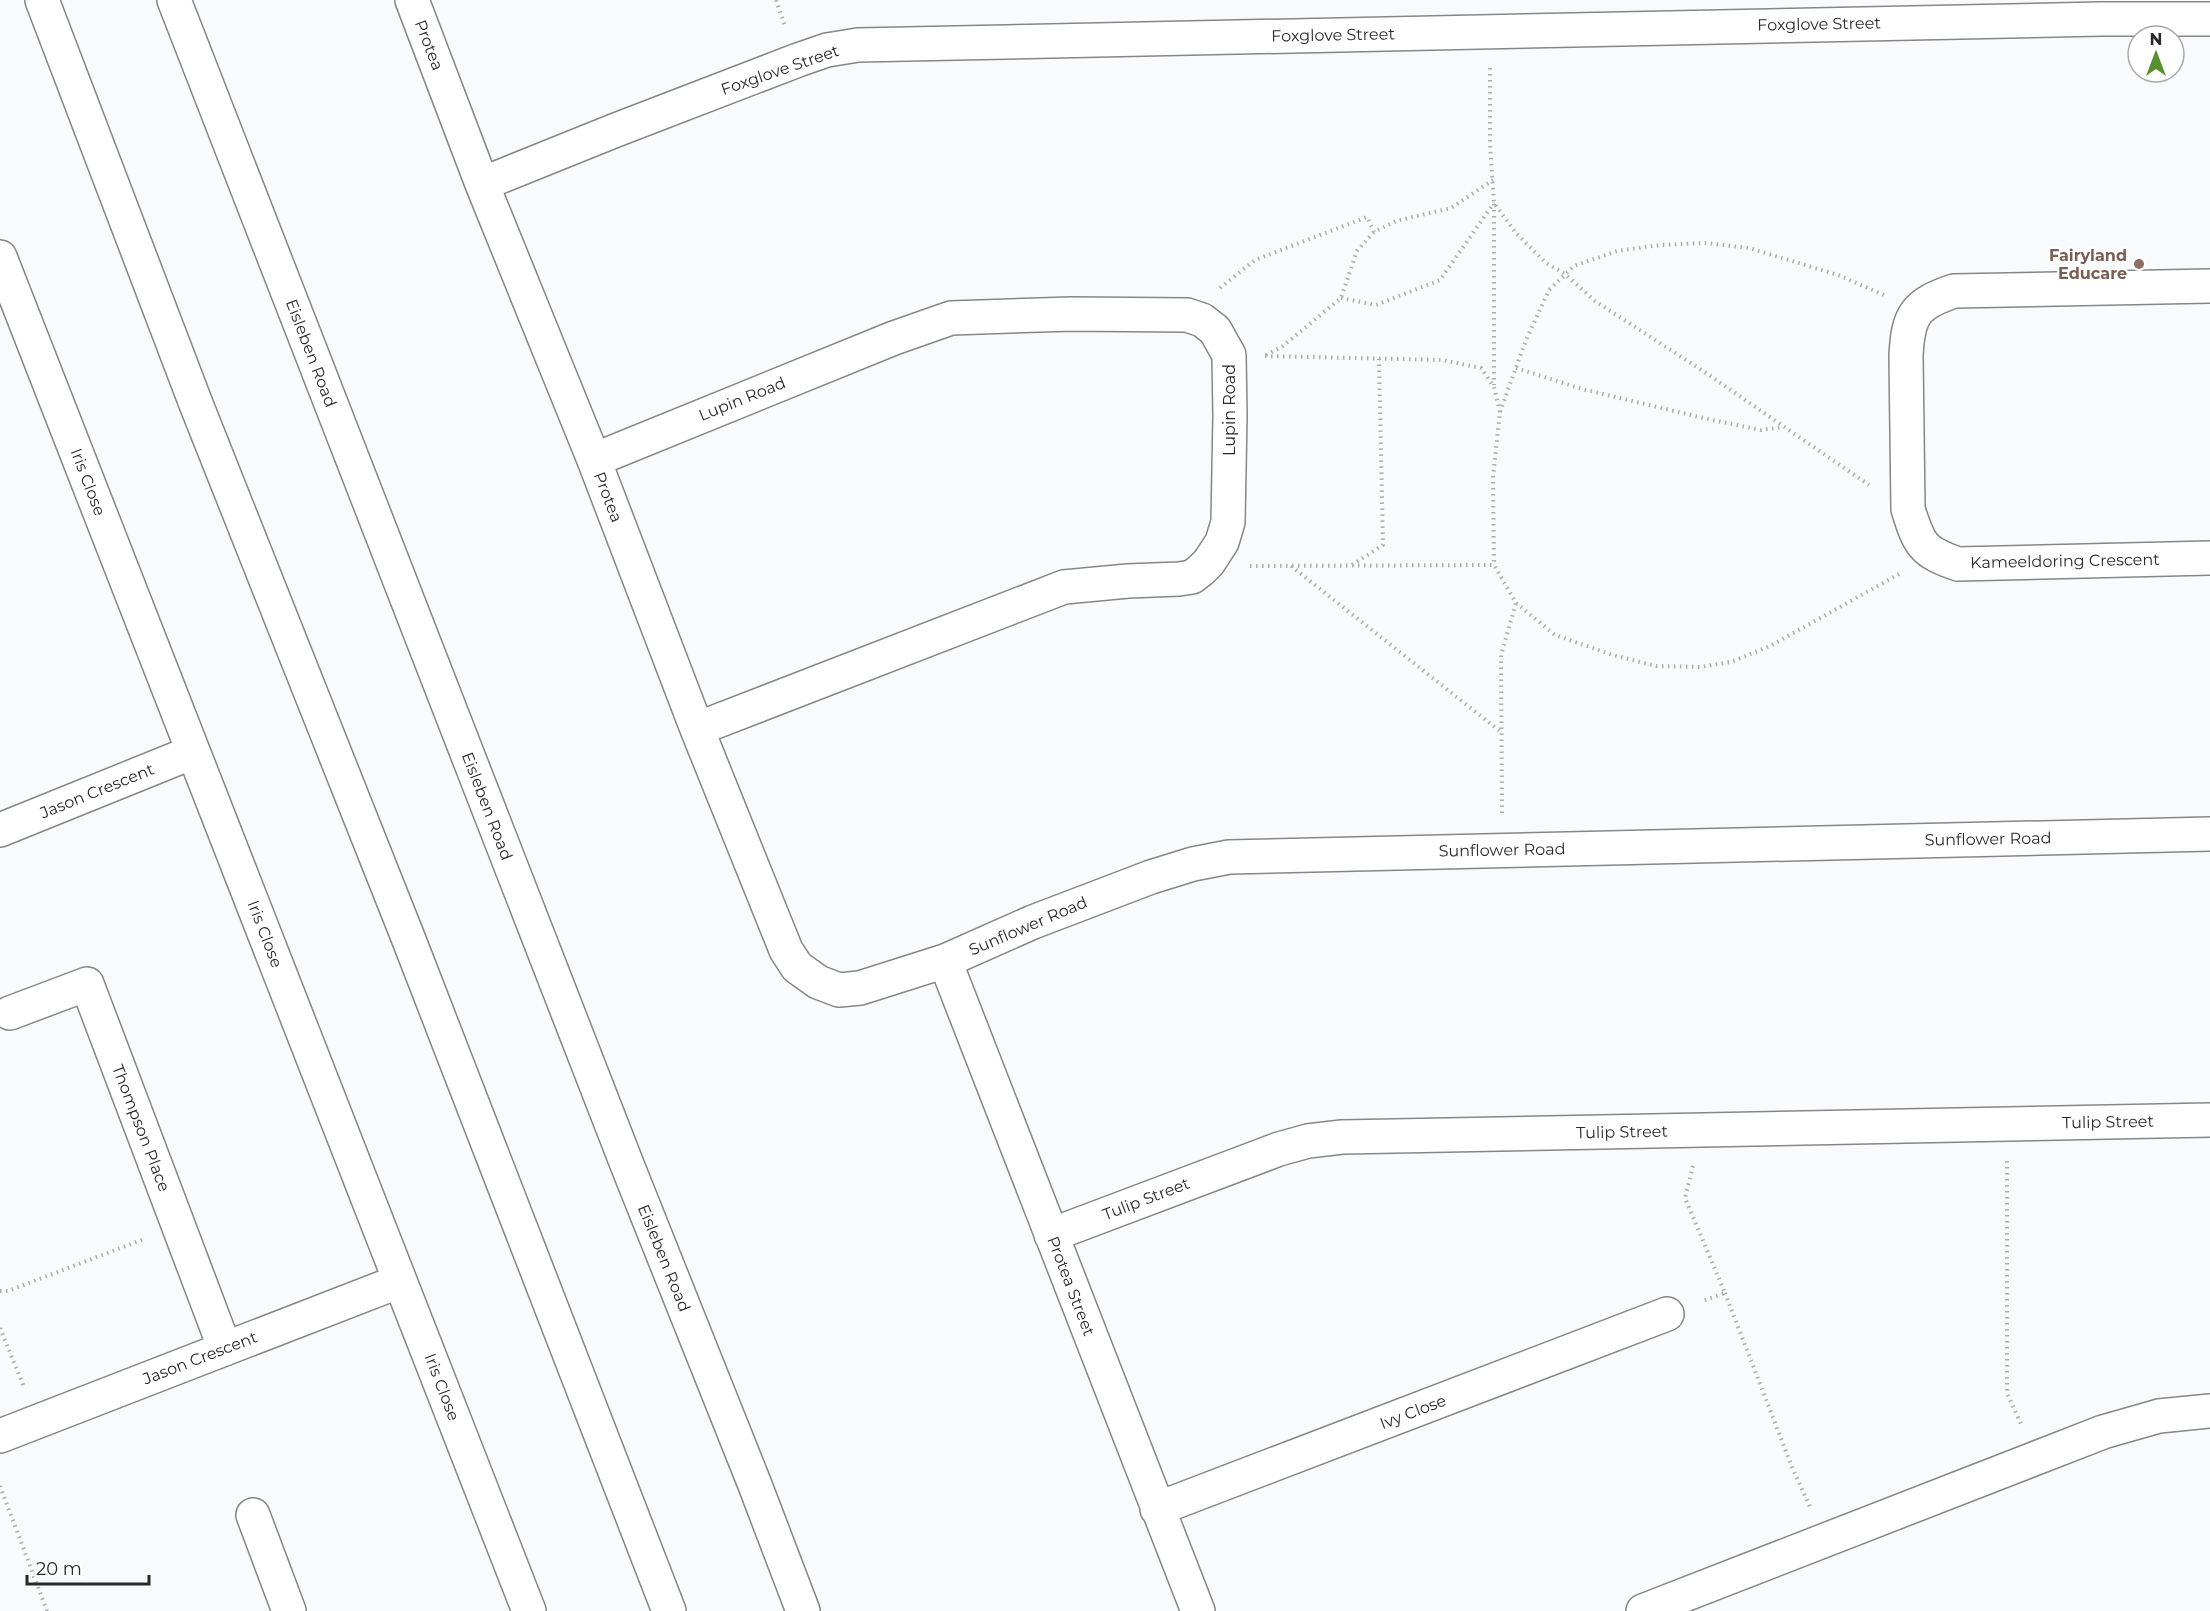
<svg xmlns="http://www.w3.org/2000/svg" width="2210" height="1611" font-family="Montserrat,sans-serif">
<rect width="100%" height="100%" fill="#f9fafc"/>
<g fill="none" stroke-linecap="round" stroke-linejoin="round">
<defs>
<path id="minor" d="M412,0L482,184L594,460L697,729L786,950L797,967L818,982L839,990L860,988L945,961L1033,922L1151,877L1193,864L1229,857L2210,834
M482,184L616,130L798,60L827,50L858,45L2101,19H2210
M0,257L529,1611
M2210,286L1954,291C1915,304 1908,315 1906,356L1908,509C1919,544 1922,552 1958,564L2210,558
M594,460L894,338L951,318L1071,314L1187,315L1202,320L1215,330L1229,355L1230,416L1228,522L1222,542L1209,562L1201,570L1192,577L1179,579L1128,581L1064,587L697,729
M0,830L193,752
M945,961L1198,1611
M10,1013L87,984L225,1349
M1051,1235L1279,1149L1308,1141L1342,1137L2210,1120
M0,1436L400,1281
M1157,1509L1667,1314
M253,1515L289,1611
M1643,1611L2103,1432L2159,1416L2210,1411"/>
<path id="secondary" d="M42,0L196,404L409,940L669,1611
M174,0L628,1167L755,1485L803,1611"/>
</defs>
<use href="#minor" stroke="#868688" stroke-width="36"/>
<use href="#secondary" stroke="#868688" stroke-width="36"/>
<path stroke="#adadaf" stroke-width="4" stroke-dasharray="1.5 4.5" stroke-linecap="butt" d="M776,0L785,26
M1490,68V144L1494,203L1516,233L1546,263L1565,274L1595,301L1703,371L1869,485
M1494,204V385
M1220,288L1255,260L1367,217L1374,232
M1341,298L1376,305L1440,280L1494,203
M1266,355L1283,346L1341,298L1357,251L1374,232L1396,221L1451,208L1493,180
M1265,356L1442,360L1481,368L1494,387L1500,412L1493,477L1494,565
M1516,368L1582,389L1712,420L1761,430L1783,427
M1500,412L1526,340L1549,290L1574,266L1617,251L1660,245L1707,243L1749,248L1838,275L1884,295
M1352,565L1383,545L1379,359
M1250,566L1494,565L1516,603L1555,635L1613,655L1656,666L1700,667L1731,662L1772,645L1899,574
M1291,566L1501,732
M1502,813L1501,655L1516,603
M2007,1161V1393L2021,1424
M1693,1166L1685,1198L1725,1293L1702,1301
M0,1291H8L144,1239
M1725,1293L1792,1467L1810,1507
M0,1328L24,1387
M0,1486L47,1611"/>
<use href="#minor" stroke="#fff" stroke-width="33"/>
<use href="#secondary" stroke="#fff" stroke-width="33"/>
</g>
<circle fill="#8d6e63" stroke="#fff" stroke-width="2" cx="2139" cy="264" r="6"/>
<g text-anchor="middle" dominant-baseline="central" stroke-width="4.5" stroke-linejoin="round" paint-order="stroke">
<g font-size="16" fill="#29292a" stroke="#fff">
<text transform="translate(1819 24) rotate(-1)">Foxglove Street</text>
<text transform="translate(1333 35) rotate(-1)">Foxglove Street</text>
<text transform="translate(429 45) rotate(69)">Protea</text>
<text transform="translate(780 70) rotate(-19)">Foxglove Street</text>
<text transform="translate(311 353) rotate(69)">Eisleben Road</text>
<text transform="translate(742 399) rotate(-22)">Lupin Road</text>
<text transform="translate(1229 410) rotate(-90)">Lupin Road</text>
<text transform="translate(88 482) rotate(69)">Iris Close</text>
<text transform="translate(608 497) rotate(69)">Protea</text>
<text transform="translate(2065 561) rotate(-1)">Kameeldoring Crescent</text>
<text transform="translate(97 791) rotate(-22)">Jason Crescent</text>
<text transform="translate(487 806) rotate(69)">Eisleben Road</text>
<text transform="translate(1988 839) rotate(-1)">Sunflower Road</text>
<text transform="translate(1502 850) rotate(-1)">Sunflower Road</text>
<text transform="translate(1028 926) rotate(-23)">Sunflower Road</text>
<text transform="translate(265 934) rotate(69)">Iris Close</text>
<text transform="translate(2108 1122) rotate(-1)">Tulip Street</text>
<text transform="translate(141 1128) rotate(69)">Thompson Place</text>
<text transform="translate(1622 1132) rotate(-1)">Tulip Street</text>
<text transform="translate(1146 1199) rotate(-21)">Tulip Street</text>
<text transform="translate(664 1258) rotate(68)">Eisleben Road</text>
<text transform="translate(1071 1286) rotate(69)">Protea Street</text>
<text transform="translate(200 1358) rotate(-21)">Jason Crescent</text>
<text transform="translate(442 1387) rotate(69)">Iris Close</text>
<text transform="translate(1413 1412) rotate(-21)">Ivy Close</text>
</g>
<g font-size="16" font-weight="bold" fill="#785e54" stroke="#fff" text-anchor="end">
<text x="2127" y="255">Fairyland<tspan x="2127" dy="18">Educare</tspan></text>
</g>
</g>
<g transform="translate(2156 54)"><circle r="28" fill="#ffffff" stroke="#a9a9aa" stroke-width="1.5"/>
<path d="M0-4.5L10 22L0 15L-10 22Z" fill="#57912f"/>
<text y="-9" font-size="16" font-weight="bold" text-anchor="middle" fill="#29292a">N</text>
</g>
<path d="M27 1575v9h122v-9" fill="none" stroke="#29292a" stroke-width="3"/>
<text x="36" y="1575" font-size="18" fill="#29292a" stroke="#ffffff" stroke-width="4.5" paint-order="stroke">20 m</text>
</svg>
